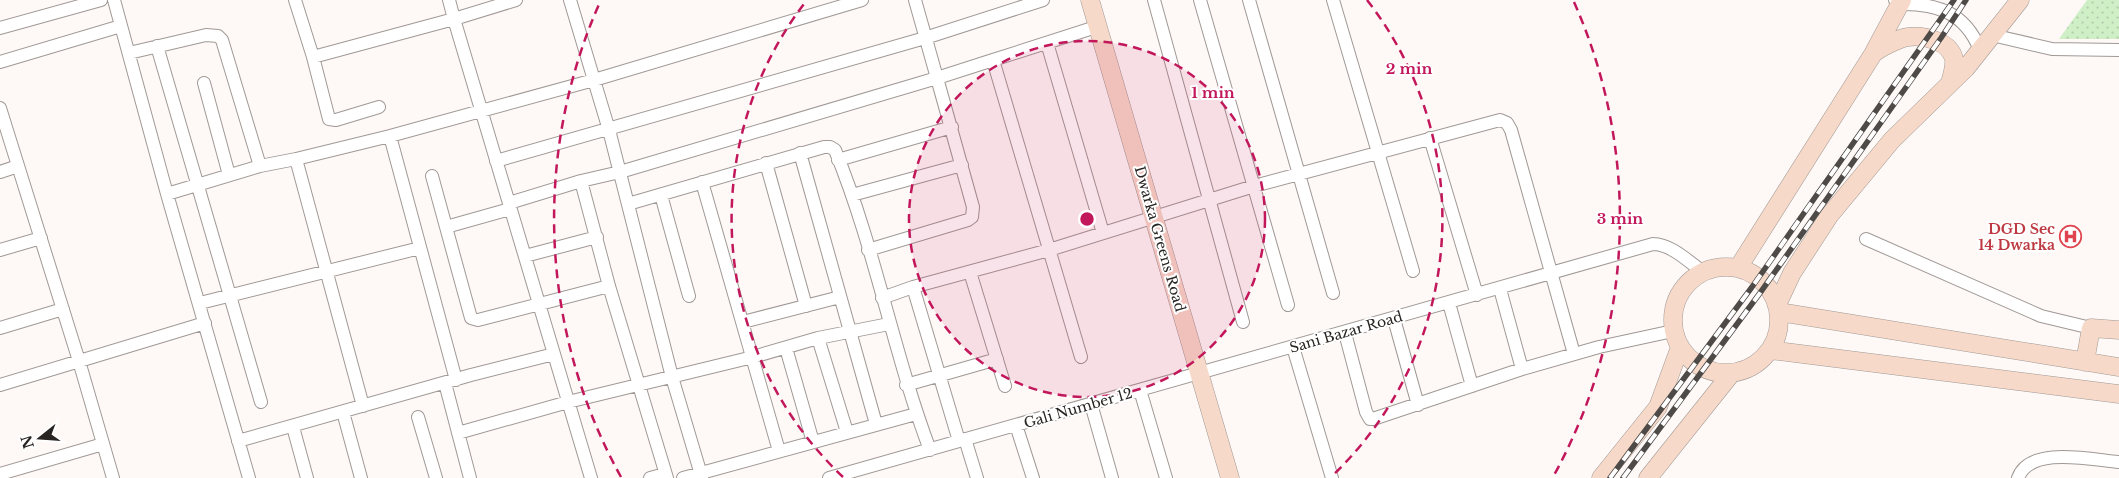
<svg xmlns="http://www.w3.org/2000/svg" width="2119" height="478" font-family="'Libre Baskerville',serif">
<defs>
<pattern id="park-dots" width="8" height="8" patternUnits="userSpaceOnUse" patternTransform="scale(1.25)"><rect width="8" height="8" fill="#cfefc7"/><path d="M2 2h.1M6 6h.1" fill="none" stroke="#b2cdab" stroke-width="1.8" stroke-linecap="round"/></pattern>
</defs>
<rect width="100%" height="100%" fill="#fef9f7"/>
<path fill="url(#park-dots)" d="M2087,0H2119V39H2059Z"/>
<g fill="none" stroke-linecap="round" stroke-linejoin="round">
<defs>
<path id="street" d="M114,0L167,194L249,478
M295,0L313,57L454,19L591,478
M449,0L454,19L516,0
M570,0L609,130L672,377L702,478
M915,0L937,78L993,60L1081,357
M1154,0L1243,322
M1200,0L1288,305
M1249,0L1333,293
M1333,0L1413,271
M1895,0L1899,4C1936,3 1965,12 1980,50
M0,28L101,0
M1992,35L2052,49L2119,50
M1047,43L1103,233
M157,46L261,402
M129,53L206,35L218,36L222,40L260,166
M313,57L329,119L336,120L379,107
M993,60L1099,26
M0,62L121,26
M204,83L229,175
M0,108L79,361L113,478
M390,136L594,80L862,0
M1430,138L1477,295
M800,153L876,424
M296,159L390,136L456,380
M838,160L952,127
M496,161L925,38L1043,0
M766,163L806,306
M0,172L18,166
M432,176L446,227
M702,182L779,451
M167,194L260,166L296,159L363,406
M661,195L689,296
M852,195L962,165
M509,203L581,181
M628,204L824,147H830L835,150C875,247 893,352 930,450
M510,209L446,227L471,318L478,320L609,286
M1866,239L2041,316L2091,328
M0,250L41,238
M525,256L597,237
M970,272L1005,386
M913,287L959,441
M1500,289L1522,369
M882,298L913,287L1049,250L1254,186L1500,120L1507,123L1511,130L1574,354
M200,303L420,248
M1449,303L1472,386
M1394,319L1418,405
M743,322L840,297
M0,328L63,309
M1345,333L1366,412L1370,419H1373L1522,369L1599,347L1673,331
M818,338L847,432
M1293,347L1332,478
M786,348L813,442
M445,383L470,478
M0,385L205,323
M906,385L997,359
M1140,390L1166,478
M1091,404L1112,478
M343,412L361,478
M418,417L436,478
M1016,425L1033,478
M293,427L307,478
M458,433L568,402L753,357L818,338L889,324
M965,439L977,478
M238,441L471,375L554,354
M0,474L103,444
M650,478L665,474
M667,478L609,286L581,181L620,172L937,78L973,207L972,217L968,220L868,250
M683,478L916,414
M829,478L1653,244C1671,244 1689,262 1703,272
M2018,478C2030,445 2092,460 2119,462"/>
<path id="secondary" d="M1090,0L1230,478
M1873,54C1879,48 1900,38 1908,37C1924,35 1950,41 1954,59C1955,66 1952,76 1950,83
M1673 320a53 53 0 1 1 106 0a53 53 0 1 1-106 0Z
M1738,268L1873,54L1902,0
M1777,305L1792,273L1829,216L1892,140L1966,68L2020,0
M1779,312L2119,367
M1770,350L2119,394
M2085,362L2091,328L2119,330
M1601,478L1658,407L1680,347
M1648,478L1731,374"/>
</defs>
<use href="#street" stroke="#a09995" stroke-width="14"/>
<use href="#secondary" stroke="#a09995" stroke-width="19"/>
<use href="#street" stroke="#fff" stroke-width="12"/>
<use href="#secondary" stroke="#f6d9c8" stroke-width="18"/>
<defs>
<path id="rail" d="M1610,478L1752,287L1954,0
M1623,478L1760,293L1941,38L1966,0"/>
</defs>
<use href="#rail" stroke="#4d4a48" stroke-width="5.5"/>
<use href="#rail" stroke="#fff" stroke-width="4" stroke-dasharray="11" stroke-linecap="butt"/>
</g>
<circle cx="1087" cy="219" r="178" fill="#c2185b" fill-opacity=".12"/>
<g fill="none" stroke="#c2185b" stroke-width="2.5" stroke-dasharray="9 6">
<circle cx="1087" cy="219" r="178"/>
<path d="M843 477A355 355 0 0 1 807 0M1367 0A355 355 0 0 1 1331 477"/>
<path d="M621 477A533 533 0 0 1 600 2M1574 2A533 533 0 0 1 1553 477"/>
</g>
<defs>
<symbol id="hospital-ring" viewBox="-11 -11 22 22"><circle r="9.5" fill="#fff" stroke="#e0444e" stroke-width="1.5"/><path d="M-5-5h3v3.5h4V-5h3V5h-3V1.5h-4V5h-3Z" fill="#e0444e"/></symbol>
</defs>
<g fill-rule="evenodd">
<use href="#hospital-ring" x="2058" y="224" width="25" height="25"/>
</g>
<g text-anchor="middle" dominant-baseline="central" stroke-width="4" stroke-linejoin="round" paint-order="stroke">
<g font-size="14" font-weight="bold" fill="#be3a42" stroke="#fff" text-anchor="end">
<text x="2055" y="229">DGD Sec<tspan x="2055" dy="16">14 Dwarka</tspan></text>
</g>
<g font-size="14" fill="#272422" stroke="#fff">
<text transform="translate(1160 239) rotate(74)">Dwarka Greens Road</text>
<text transform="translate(1346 332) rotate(-16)">Sani Bazar Road</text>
<text transform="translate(1078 408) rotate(-16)">Gali Number 12</text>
</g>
</g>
<circle cx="1087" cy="219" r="8" fill="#c2185b" stroke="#fff" stroke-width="2.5"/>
<g font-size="15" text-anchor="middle" font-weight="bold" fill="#c2185b" stroke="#fff" stroke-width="4" stroke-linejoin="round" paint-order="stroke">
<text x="1409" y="74">2 min</text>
<text x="1213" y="98">1 min</text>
<text x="1620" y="224">3 min</text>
</g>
<g transform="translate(40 438) rotate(253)" stroke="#ffffff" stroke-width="4" paint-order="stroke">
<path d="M0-4L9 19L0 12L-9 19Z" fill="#272422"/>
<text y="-8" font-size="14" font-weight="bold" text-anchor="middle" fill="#272422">N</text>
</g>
</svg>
